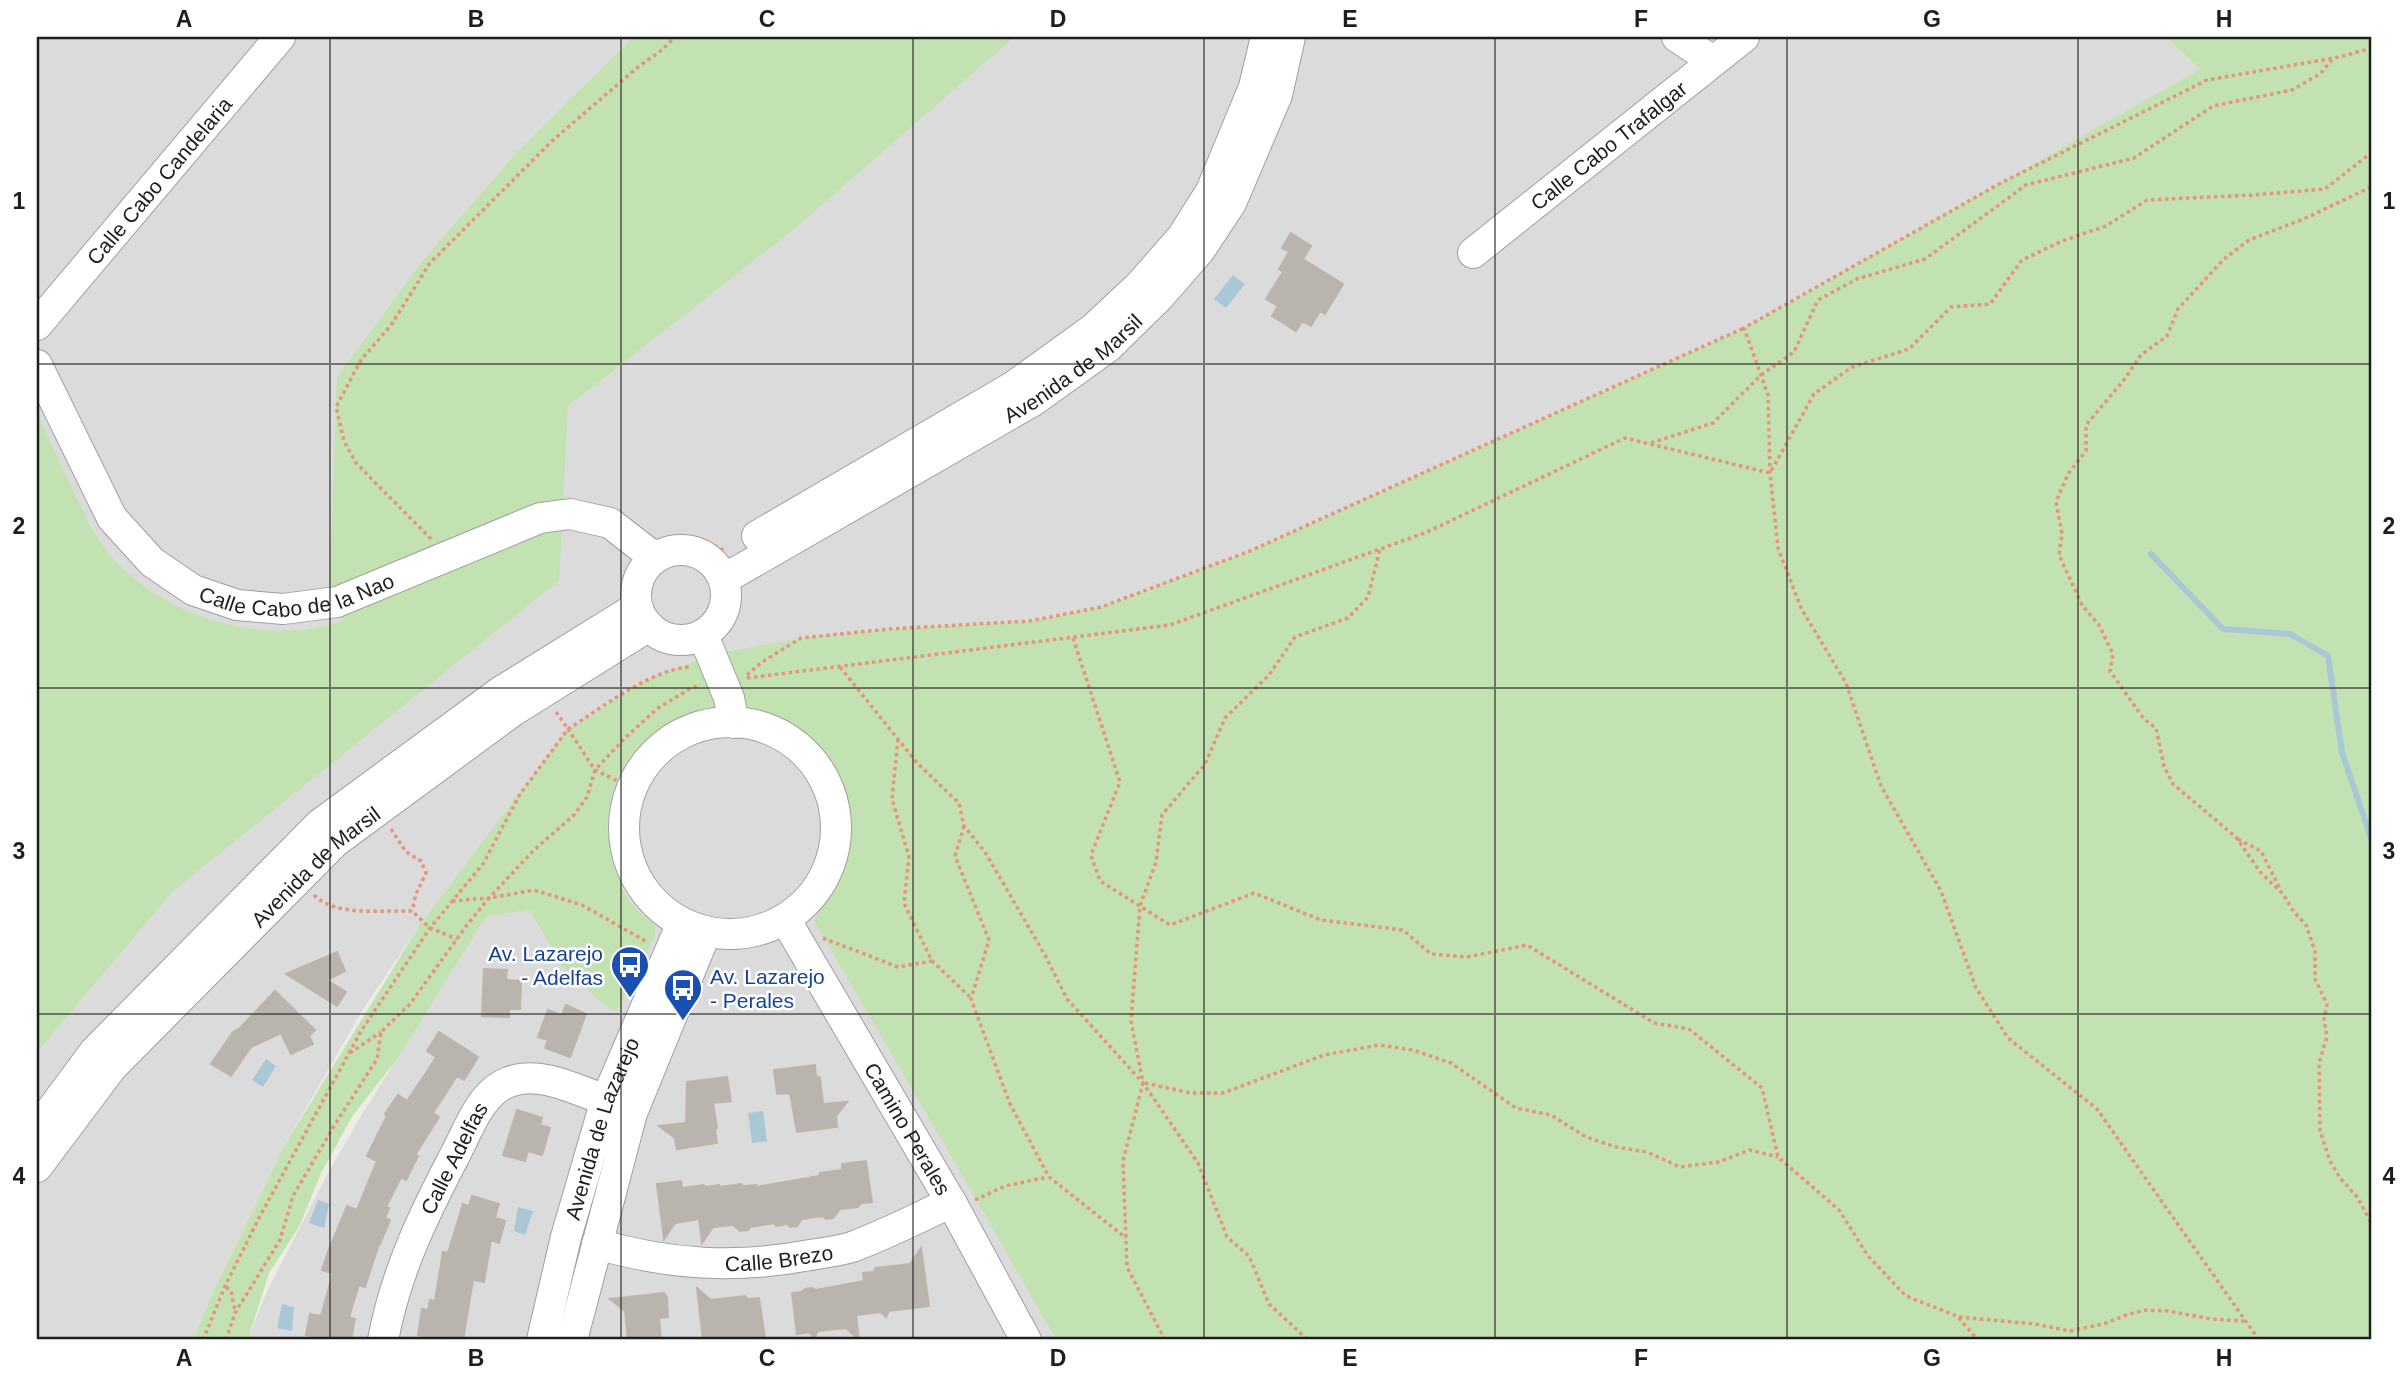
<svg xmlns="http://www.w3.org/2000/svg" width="2408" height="1377" font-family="Arial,sans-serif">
<rect width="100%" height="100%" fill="#edece5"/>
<path fill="#dcdbdb" d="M37,37H2165L2200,69L1744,328L1250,551L1101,607L1030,621L889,629L801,638L712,654L642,682L568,729L452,901L419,926L362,1011L283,1148L214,1290L193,1340H37Z
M714,708L738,709L774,716L802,733L824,753L842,785L851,819L849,851L838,883L820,911L957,1164L1056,1340H248L267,1291L327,1175L361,1116L486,917L529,910L554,954L655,935V926L636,908L618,879L610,854L607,826L610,796L620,770L637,750L659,731L685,716Z"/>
<path fill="#c3e2b1" d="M632,37H1014L793,230L568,406L559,581L174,890L37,1052V414C50,442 63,469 76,497C86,516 94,536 108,553C162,617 263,648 343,621L330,582L337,377L421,263L517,152L623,48Z
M2165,37H2371V1340H1056L976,1199L814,921C827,898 844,877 849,850C861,787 815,725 754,712C741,709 726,706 712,709C688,713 666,725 647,741C620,764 611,785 608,819C606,849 616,884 636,908C641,914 649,920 655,925V935L617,1011L608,1008L561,965L529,910L486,917L398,1058L353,1115L321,1173L299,1227L269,1273L248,1340H193L214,1290L283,1148L419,926L568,729L642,682L712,654L801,638L889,629L1030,621L1101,607L1250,551L1744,328L2200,69Z"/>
<path fill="#aac7d6" d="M1233,275L1245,284L1226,308L1214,299Z
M266,1059L276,1066L263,1087L252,1080Z
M763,1111L767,1141L752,1143L748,1113Z
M318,1200L329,1204L324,1228L309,1223Z
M518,1207L533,1211L525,1235L514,1231Z
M282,1304L294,1307L292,1331L277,1328Z"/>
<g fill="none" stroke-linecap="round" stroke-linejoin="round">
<path stroke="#aac7d6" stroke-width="6" d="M2151,554L2223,629L2290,634L2328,656L2342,752L2371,838"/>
</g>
<path fill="#bab4ae" stroke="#bdb4a9" stroke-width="2" d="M1291,233L1311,246L1303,259L1343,284L1325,314L1320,311L1311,326L1302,321L1296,331L1272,316L1278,306L1266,299L1283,272L1279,269L1289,252L1282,248Z
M337,952L345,971L327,980L346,992L337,1006L286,974Z
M484,969L507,970L506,980L521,981L520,1009H509V1017L482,1016Z
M275,991L315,1030L309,1036L313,1044L291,1054L281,1033L251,1047L231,1076L211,1064L233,1032L240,1028Z
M566,1005L586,1014L570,1057L545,1048L548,1040L538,1037L548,1010L562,1015Z
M439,1032L478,1057L464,1080L457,1076L433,1113L439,1117L415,1155L418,1156L406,1180L401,1177L386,1207L389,1208L385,1218L390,1220L380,1244H379L365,1287L359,1285L349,1317L355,1319L351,1340H331L306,1335L310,1314L321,1316L333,1273L322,1270L328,1252L347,1206L357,1210L377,1161L367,1156L387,1116L385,1114L398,1095L407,1101L428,1070L436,1057L427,1051Z
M815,1065L816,1076L820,1078L823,1104L847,1102L836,1116L837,1127L797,1132L790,1093L777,1094L774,1070Z
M727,1077L731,1101L713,1103L717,1128L715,1130L717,1143L677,1149L675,1138L659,1126L686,1123L687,1082Z
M517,1110L542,1118L540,1125L550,1128L542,1155L528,1151L525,1161L503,1155Z
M866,1161L872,1202L861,1203L858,1207L840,1209L833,1218L826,1219L823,1216L802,1219L797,1226L790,1227L787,1224L776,1226L775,1223L750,1227L748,1230L740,1231L733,1225L713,1227L702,1243L699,1219L675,1223L664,1239L657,1184L681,1181L682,1188L704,1185L706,1187L719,1185V1187L741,1184L743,1186L756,1185V1187L819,1176L820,1173L842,1170V1164Z
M472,1196L499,1204L495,1218L505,1221L499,1243L491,1240L484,1282L473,1280L463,1340L418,1335L422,1309L428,1310L430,1300L435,1301L443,1252L448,1253L463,1204L469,1206Z
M921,1248L929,1306L889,1311L886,1317L881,1312L856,1315L859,1340L846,1328L818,1331L814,1338L809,1332L797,1334L792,1293L802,1292L805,1289L812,1288L816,1290L864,1281L863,1273L874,1272L876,1268L910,1264Z
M697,1288L711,1300L745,1296L748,1299L759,1298L765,1338L752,1340H703Z
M664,1293L667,1297L668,1317L659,1318L661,1340H628L625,1311L610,1299Z"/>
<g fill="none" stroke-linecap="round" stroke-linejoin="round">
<defs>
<g id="minor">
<path d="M1677,37L1713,61"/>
<path id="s1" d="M1473,253L1744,37"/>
<path id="s2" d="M37,325L280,37"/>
<path id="s3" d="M37,365L112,518L152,562L193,590L237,605L283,609L337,602L540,518L570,514L610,523L655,558"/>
<path d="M757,536L1014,386L1093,329L1140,285L1182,237L1211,191L1254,87L1266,37"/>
<circle cx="681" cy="595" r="45"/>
<path id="s4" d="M724,579L1033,401L1108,347L1158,298L1200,250L1231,203L1277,95L1290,37"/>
<path d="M703,635L729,698L734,723"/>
<circle cx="730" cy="828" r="106"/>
<path id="s5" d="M785,919L951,1202L1026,1340"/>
<path d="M37,1129L95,1051L320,824L500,692L637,607"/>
<path id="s6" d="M37,1167L112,1067L335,842L513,711L649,626"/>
<path id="s7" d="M597,1244C669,1265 737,1269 810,1255C824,1253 839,1251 852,1247C886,1234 919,1218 951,1202"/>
<path id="s8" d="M383,1340C396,1271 424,1214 456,1153C469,1128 481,1092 509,1082C540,1070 576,1090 606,1100"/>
<path id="s9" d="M542,1340L566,1237L606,1100L682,923"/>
<path d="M572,1340L632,1113L706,932"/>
</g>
</defs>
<use href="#minor" stroke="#9f9f9f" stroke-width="32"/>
<path stroke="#e8937b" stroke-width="3.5" stroke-dasharray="3.5 3.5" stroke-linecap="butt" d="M2371,187L2306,218L2249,240L2223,260L2178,309L2167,336L2141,355L2124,380L2086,425V451L2068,474L2056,502L2062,534L2059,555L2082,605L2099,625L2113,654L2110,671L2144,719L2156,728L2164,766L2173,784L2236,837L2261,873L2283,894L2294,912L2306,925L2315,951V979L2327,1004L2324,1020L2327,1037L2319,1063L2320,1131L2330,1161L2340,1178L2358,1198L2371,1223
M1651,443L1713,423L1761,375L1794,352L1818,300L1857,279L1925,259L2026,185L2134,158L2213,106L2292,90L2320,74L2332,60
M431,539L356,463L344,441L336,407L361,360L391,325L430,263L553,140L638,67L662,50L675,37
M673,541L708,542L725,551
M628,585L631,568
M728,627L740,599
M1073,638L1120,782L1091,855L1100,881L1170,925L1254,893L1321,920L1403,930L1431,954L1467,957L1527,945L1654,1023L1689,1029L1762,1088L1778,1157L1839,1210L1868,1256L1906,1296L1957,1316L1978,1340
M658,648L685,650
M840,667L917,763L959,803L964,826L985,852L1046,957L1067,999L1143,1083L1198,1163L1227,1237L1249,1256L1269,1304L1308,1340
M747,675L762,662L801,638L889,629L1030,621L1101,607L1250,551L1744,328
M747,678L1170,625L1427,532L1625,438L1770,473L1814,394L1852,367L1909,349L1951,307L1990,304L2022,260L2062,241L2106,226L2147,200L2252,195L2325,189L2371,153
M556,712L568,729C600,709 654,667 692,667
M898,739L892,799L909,857L904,903L932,961L971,998
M964,826L955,856L989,940L971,999L1010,1104L1049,1177L1126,1238
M391,829L406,852L421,861L426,873L416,894L412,911
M2238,839L2261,851L2280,889
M314,895C336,917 382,910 412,911L430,928L457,939
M452,901L489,898L534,850L574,815L587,797L595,770L626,737L658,708L691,688L698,686
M823,938L898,967L932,961
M350,1053L381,1032
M1145,1083L1191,1093H1223L1324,1055L1379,1045L1413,1050L1451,1063L1516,1108L1551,1115L1586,1137L1616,1147L1647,1152L1680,1167L1718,1162L1750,1150L1778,1157
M975,1200L1005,1186L1048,1177
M226,1287L231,1291L235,1311
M1959,1317L2035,1324L2070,1331L2103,1324L2129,1314L2146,1310L2168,1311L2211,1319L2244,1321
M203,1340L225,1286L260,1216L361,1031L430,928L483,864L520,794L568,729L595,770L632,788
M226,1340L235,1313L280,1240L293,1196L334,1126L377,1059L381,1032L410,1004L467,925L489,898L534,890L582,905L647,942
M1165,1340L1127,1267L1123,1161L1143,1083L1131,1021L1140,906L1156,862L1162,815L1205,764L1225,718L1269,675L1295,637L1348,618L1368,597L1380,549
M2259,1340L2097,1109L2008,1038L1976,988L1941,891L1881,786L1846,683L1801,608L1778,548L1770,473L1768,395L1744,328L1999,184L2207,80L2340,57L2371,48"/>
<use href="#minor" stroke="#fff" stroke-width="30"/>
</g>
<path fill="none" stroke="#1e1e1e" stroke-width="2" stroke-opacity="0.55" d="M330,37V1340M621,37V1340M913,37V1340M1204,37V1340M1495,37V1340M1787,37V1340M2078,37V1340M37,364H2371M37,688H2371M37,1014H2371"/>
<defs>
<symbol id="bus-pin" viewBox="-11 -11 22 30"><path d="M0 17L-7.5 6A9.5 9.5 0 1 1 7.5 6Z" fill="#1a4fb4" stroke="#fff"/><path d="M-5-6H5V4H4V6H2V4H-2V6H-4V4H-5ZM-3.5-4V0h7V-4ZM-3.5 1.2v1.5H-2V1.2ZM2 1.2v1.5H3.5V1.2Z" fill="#fff"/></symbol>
</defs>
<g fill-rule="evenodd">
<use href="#bus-pin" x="608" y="943" width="44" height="60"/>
<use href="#bus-pin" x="661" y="966" width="44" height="60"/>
</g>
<g text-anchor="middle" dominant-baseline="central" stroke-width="5" stroke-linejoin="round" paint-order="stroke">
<g font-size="21" fill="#1e1e1e" stroke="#fff">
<text stroke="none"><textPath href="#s1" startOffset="173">Calle Cabo Trafalgar</textPath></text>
<text stroke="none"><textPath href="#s2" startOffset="189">Calle Cabo Candelaria</textPath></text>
<text stroke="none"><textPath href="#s4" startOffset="408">Avenida de Marsil</textPath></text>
<text stroke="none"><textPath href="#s3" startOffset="387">Calle Cabo de la Nao</textPath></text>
<text stroke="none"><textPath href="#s6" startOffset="411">Avenida de Marsil</textPath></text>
<text stroke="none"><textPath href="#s9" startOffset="220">Avenida de Lazarejo</textPath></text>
<text stroke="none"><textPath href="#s5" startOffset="243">Camino Perales</textPath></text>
<text stroke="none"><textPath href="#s8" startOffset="196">Calle Adelfas</textPath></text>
<text stroke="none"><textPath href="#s7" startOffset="184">Calle Brezo</textPath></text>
</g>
<g font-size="21" fill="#164399" stroke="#fff" text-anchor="end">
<text x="603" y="953">Av. Lazarejo<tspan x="603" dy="24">- Adelfas</tspan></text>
<text x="710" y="976" text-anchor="start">Av. Lazarejo<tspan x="710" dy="24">- Perales</tspan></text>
</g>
</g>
<rect width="2408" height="1377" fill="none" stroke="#ffffff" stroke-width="77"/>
<rect x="38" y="38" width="2332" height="1300" fill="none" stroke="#1e1e1e" stroke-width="2.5"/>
<g font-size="23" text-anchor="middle" font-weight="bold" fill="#1e1e1e">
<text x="184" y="27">A</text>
<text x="476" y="27">B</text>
<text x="767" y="27">C</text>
<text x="1058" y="27">D</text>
<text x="1350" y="27">E</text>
<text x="1641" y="27">F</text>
<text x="1932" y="27">G</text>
<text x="2224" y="27">H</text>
<text x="19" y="209">1</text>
<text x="2389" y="209">1</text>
<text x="19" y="534">2</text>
<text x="2389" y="534">2</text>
<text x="19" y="859">3</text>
<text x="2389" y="859">3</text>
<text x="19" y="1184">4</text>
<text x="2389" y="1184">4</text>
<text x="184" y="1366">A</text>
<text x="476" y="1366">B</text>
<text x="767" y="1366">C</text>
<text x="1058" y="1366">D</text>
<text x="1350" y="1366">E</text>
<text x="1641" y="1366">F</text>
<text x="1932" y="1366">G</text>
<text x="2224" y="1366">H</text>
</g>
</svg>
